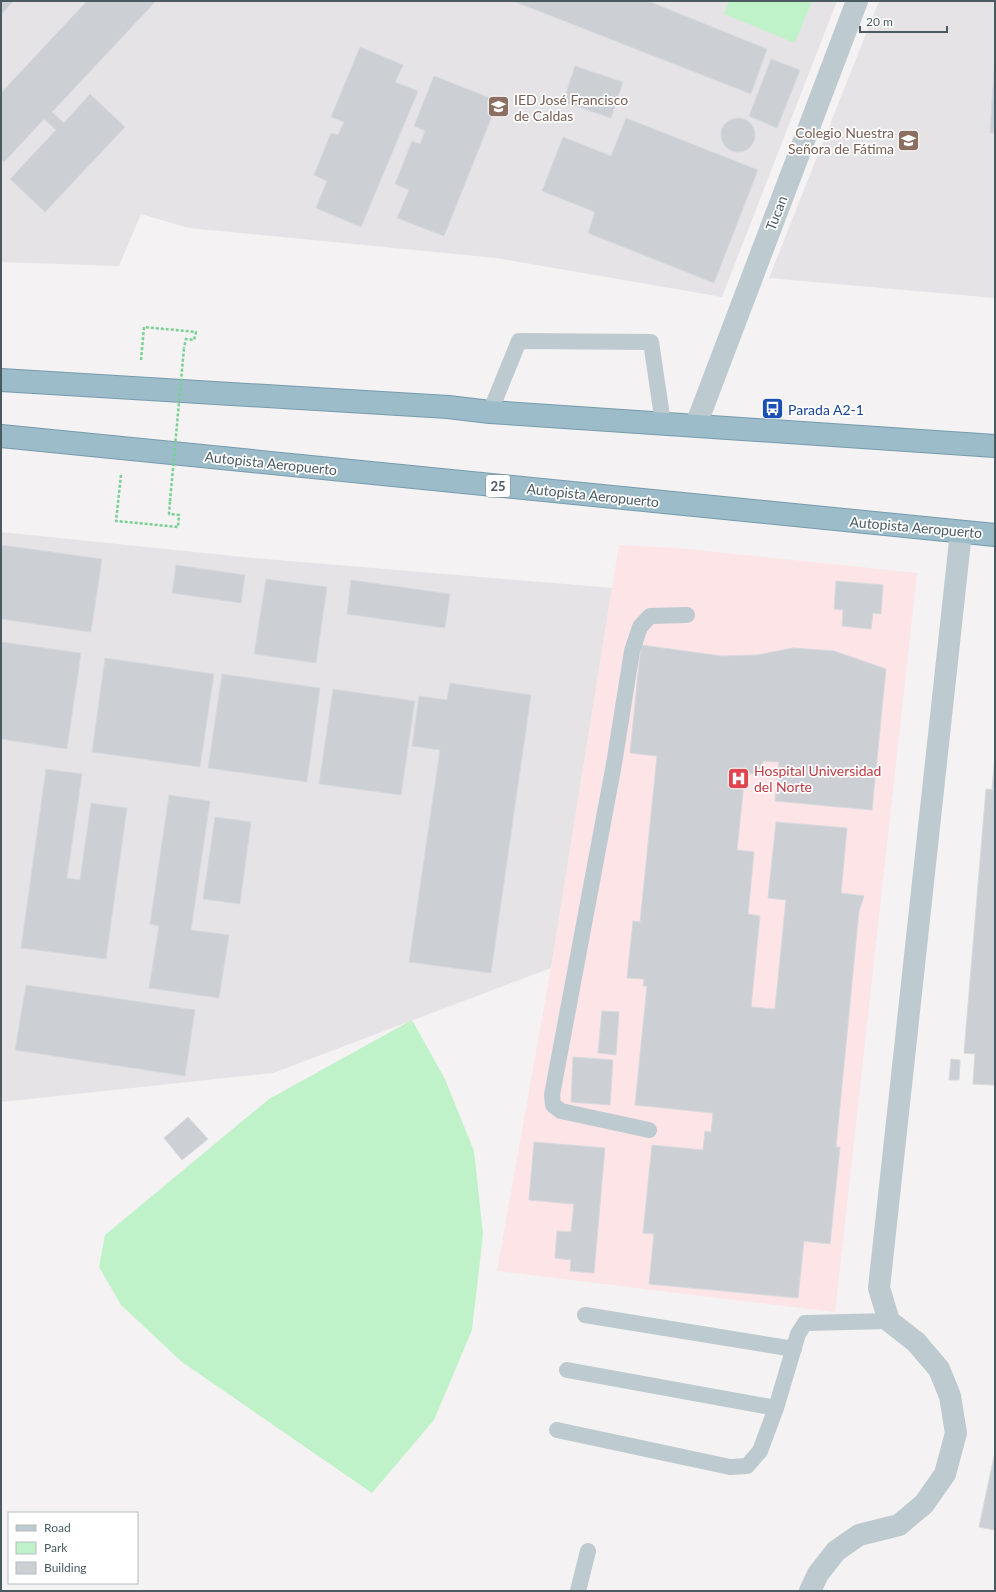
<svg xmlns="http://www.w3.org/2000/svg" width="996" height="1592" font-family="Lato,sans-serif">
<rect width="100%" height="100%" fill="#f4f2f2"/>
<path fill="#e5e3e5" d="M1,1H837L722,297L496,258L189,228L141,214L119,266L1,262Z
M879,1H995V298L769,278Z
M1,532L253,558L612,588L551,968L273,1073L1,1102Z"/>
<path fill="#fce4e7" d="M619,545L678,548L917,573L835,1312L497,1271L551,968Z"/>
<path fill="#c0f2ca" d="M729,1H812L795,43L724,14Z
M412,1020L445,1079L474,1151L483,1234L472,1330L434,1420L372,1493L182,1362L121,1305L99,1267L105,1235L269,1099Z"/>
<path fill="#ccd0d4" stroke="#d6d9dd" d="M1,1H13L1,15Z
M87,1H156L52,112L64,123L90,94L125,127L45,212L10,179L56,130L44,119L4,162L1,159V93Z
M513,1H648L767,49L751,94Z
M360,47L403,65L395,82L418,91L361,227L316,208L327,181L314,175L331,133L338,135L344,122L331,117Z
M995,54V133H990Z
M771,59L800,70L777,128L749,116Z
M575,66L623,82L611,118L563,102Z
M434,76L498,101L444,236L397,218L409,190L395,184L412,141L420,144L425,131L414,126Z
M721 135a17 17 0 1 1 34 0a17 17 0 1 1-34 0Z
M626,118L758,170L714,283L588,233L595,212L542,191L563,137L611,156Z
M1,545L102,559L91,632L1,619Z
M176,565L245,575L241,603L172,593Z
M266,579L327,587L316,663L254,654Z
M351,580L450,594L445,628L347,614Z
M836,581L883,585L881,614L873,613L871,629L842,626L843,610L834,609Z
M1,642L81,653L67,749L1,739Z
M641,645L721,656L757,655L793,648L834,651L886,669L872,810L775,801L779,762L763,761L761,775L745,773L737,850L754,852L748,914L760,916L751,1007L775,1009L786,900L768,898L776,822L847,828L841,893L864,896L859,911L836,1147H840L830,1244L804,1241L798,1298L649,1284L654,1234L643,1233L652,1145L703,1150L705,1131L711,1132L713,1113L635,1105L647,986H643L644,979L627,978L633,921L640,922L657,756L630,753Z
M105,658L214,674L200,767L92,752Z
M222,674L320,688L307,782L208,768Z
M450,683L531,695L491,973L409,962L440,750L412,746L419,696L447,700Z
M333,689L415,701L401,795L319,784Z
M995,754V789H992Z
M46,769L82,774L67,878L80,880L91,803L127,808L106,959L21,948Z
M986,789L995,790V1085L973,1084L975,1054L964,1053Z
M169,795L210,801L191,930L229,935L219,998L149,988L159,926L150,924Z
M215,817L251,822L240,904L203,899Z
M26,985L195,1010L185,1076L15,1050Z
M602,1011L619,1012L616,1055L598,1053Z
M573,1057L613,1060L610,1105L571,1102Z
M951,1059L960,1060L959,1080H949Z
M188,1117L208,1139L182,1160L164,1138Z
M534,1142L605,1148L594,1273L570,1271L571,1260L555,1258L557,1231L571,1232L574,1204L529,1200Z
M995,1452V1530L979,1527Z"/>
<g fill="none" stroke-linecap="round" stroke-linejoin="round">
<defs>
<path id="trunk" d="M1,380L448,407L490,412L995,446
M1,436L995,535"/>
</defs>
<use href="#trunk" stroke="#749bad" stroke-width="24"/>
<path stroke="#77d193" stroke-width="2.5" stroke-dasharray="3 2" stroke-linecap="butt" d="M141,360L144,327L196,332L194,340L186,339L184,348
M121,475L116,521L178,527L179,515L169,514L170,501"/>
<path stroke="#bdcacf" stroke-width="16" d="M490,412L519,341L651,342L663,423
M649,1130L561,1111L553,1105L552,1095L614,764L632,651L640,627L650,616L687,615
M585,1315L794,1349
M567,1370L776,1408
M557,1430L730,1467L747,1466L760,1451L776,1408L798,1334L805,1323L889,1321
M578,1591L588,1551"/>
<path stroke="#bdcacf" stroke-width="22" d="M696,425L857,1
M810,1591L818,1574L836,1551L859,1535L899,1525L924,1504L945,1474L956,1433L950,1396L939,1369L916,1342L889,1321L879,1288L961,532"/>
<use href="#trunk" stroke="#9dbcca" stroke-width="22"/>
<path stroke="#77d193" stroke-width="2.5" stroke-dasharray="3 2" stroke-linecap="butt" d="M170,501L184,348"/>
</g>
<defs>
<symbol id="school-square" viewBox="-11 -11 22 22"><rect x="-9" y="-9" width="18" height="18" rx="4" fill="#8d6e63" stroke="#fff"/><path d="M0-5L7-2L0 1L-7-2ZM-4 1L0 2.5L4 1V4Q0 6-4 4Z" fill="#fff"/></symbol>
<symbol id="bus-square" viewBox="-11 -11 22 22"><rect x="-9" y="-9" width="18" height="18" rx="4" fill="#1a4fb4" stroke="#fff"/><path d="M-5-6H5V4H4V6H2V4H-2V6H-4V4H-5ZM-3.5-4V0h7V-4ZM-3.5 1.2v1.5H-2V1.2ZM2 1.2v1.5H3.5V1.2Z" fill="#fff"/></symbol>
<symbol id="hospital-square" viewBox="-11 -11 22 22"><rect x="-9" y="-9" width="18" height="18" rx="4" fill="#e0444e" stroke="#fff"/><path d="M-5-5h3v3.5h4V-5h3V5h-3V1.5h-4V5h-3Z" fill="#fff"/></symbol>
</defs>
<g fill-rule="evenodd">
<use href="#school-square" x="486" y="94" width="25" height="25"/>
<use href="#school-square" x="896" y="128" width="25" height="25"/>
<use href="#bus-square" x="760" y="396" width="25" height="25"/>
<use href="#hospital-square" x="726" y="766" width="25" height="25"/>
</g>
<g text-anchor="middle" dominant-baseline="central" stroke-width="3.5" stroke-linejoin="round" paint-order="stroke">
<rect fill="#fff" stroke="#808c90" stroke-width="1" x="486" y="475" width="24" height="22" rx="3"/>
<g font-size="13" font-weight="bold" fill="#495a60">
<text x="498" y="486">25</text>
</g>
<g font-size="14" fill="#785e54" stroke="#fff" text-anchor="start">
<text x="514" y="99">IED José Francisco<tspan x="514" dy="16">de Caldas</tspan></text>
<text x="894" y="132" text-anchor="end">Colegio Nuestra<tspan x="894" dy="16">Señora de Fátima</tspan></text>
</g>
<g font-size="14" fill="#495a60" stroke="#fff">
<text transform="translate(776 213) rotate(-69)">Tucan</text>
<text transform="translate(271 463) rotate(6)">Autopista Aeropuerto</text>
<text transform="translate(593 495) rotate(6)">Autopista Aeropuerto</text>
<text transform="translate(916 527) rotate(5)">Autopista Aeropuerto</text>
</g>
<g font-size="14" fill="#164399" stroke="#fff" text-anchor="start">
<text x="788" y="409">Parada A2-1</text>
</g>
<g font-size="14" fill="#be3a42" stroke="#fff" text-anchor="start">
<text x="754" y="770">Hospital Universidad<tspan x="754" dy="16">del Norte</tspan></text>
</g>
</g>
<rect width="996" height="1592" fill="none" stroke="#495a60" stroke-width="4"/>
<rect x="8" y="1512" width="130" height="72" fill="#ffffff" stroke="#b6bdbf"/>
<rect x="16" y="1525" width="20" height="6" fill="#bdcacf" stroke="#b6bdbf"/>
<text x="44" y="1532" font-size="12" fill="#495a60">Road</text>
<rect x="16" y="1542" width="20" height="12" fill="#c0f2ca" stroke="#b6bdbf"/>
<text x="44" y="1552" font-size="12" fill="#495a60">Park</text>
<rect x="16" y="1562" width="20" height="12" fill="#ccd0d4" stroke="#b6bdbf"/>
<text x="44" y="1572" font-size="12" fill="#495a60">Building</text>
<path d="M860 26v6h87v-6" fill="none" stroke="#495a60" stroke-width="2"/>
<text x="866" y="26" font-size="12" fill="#495a60" stroke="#ffffff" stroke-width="3" paint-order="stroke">20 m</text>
</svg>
